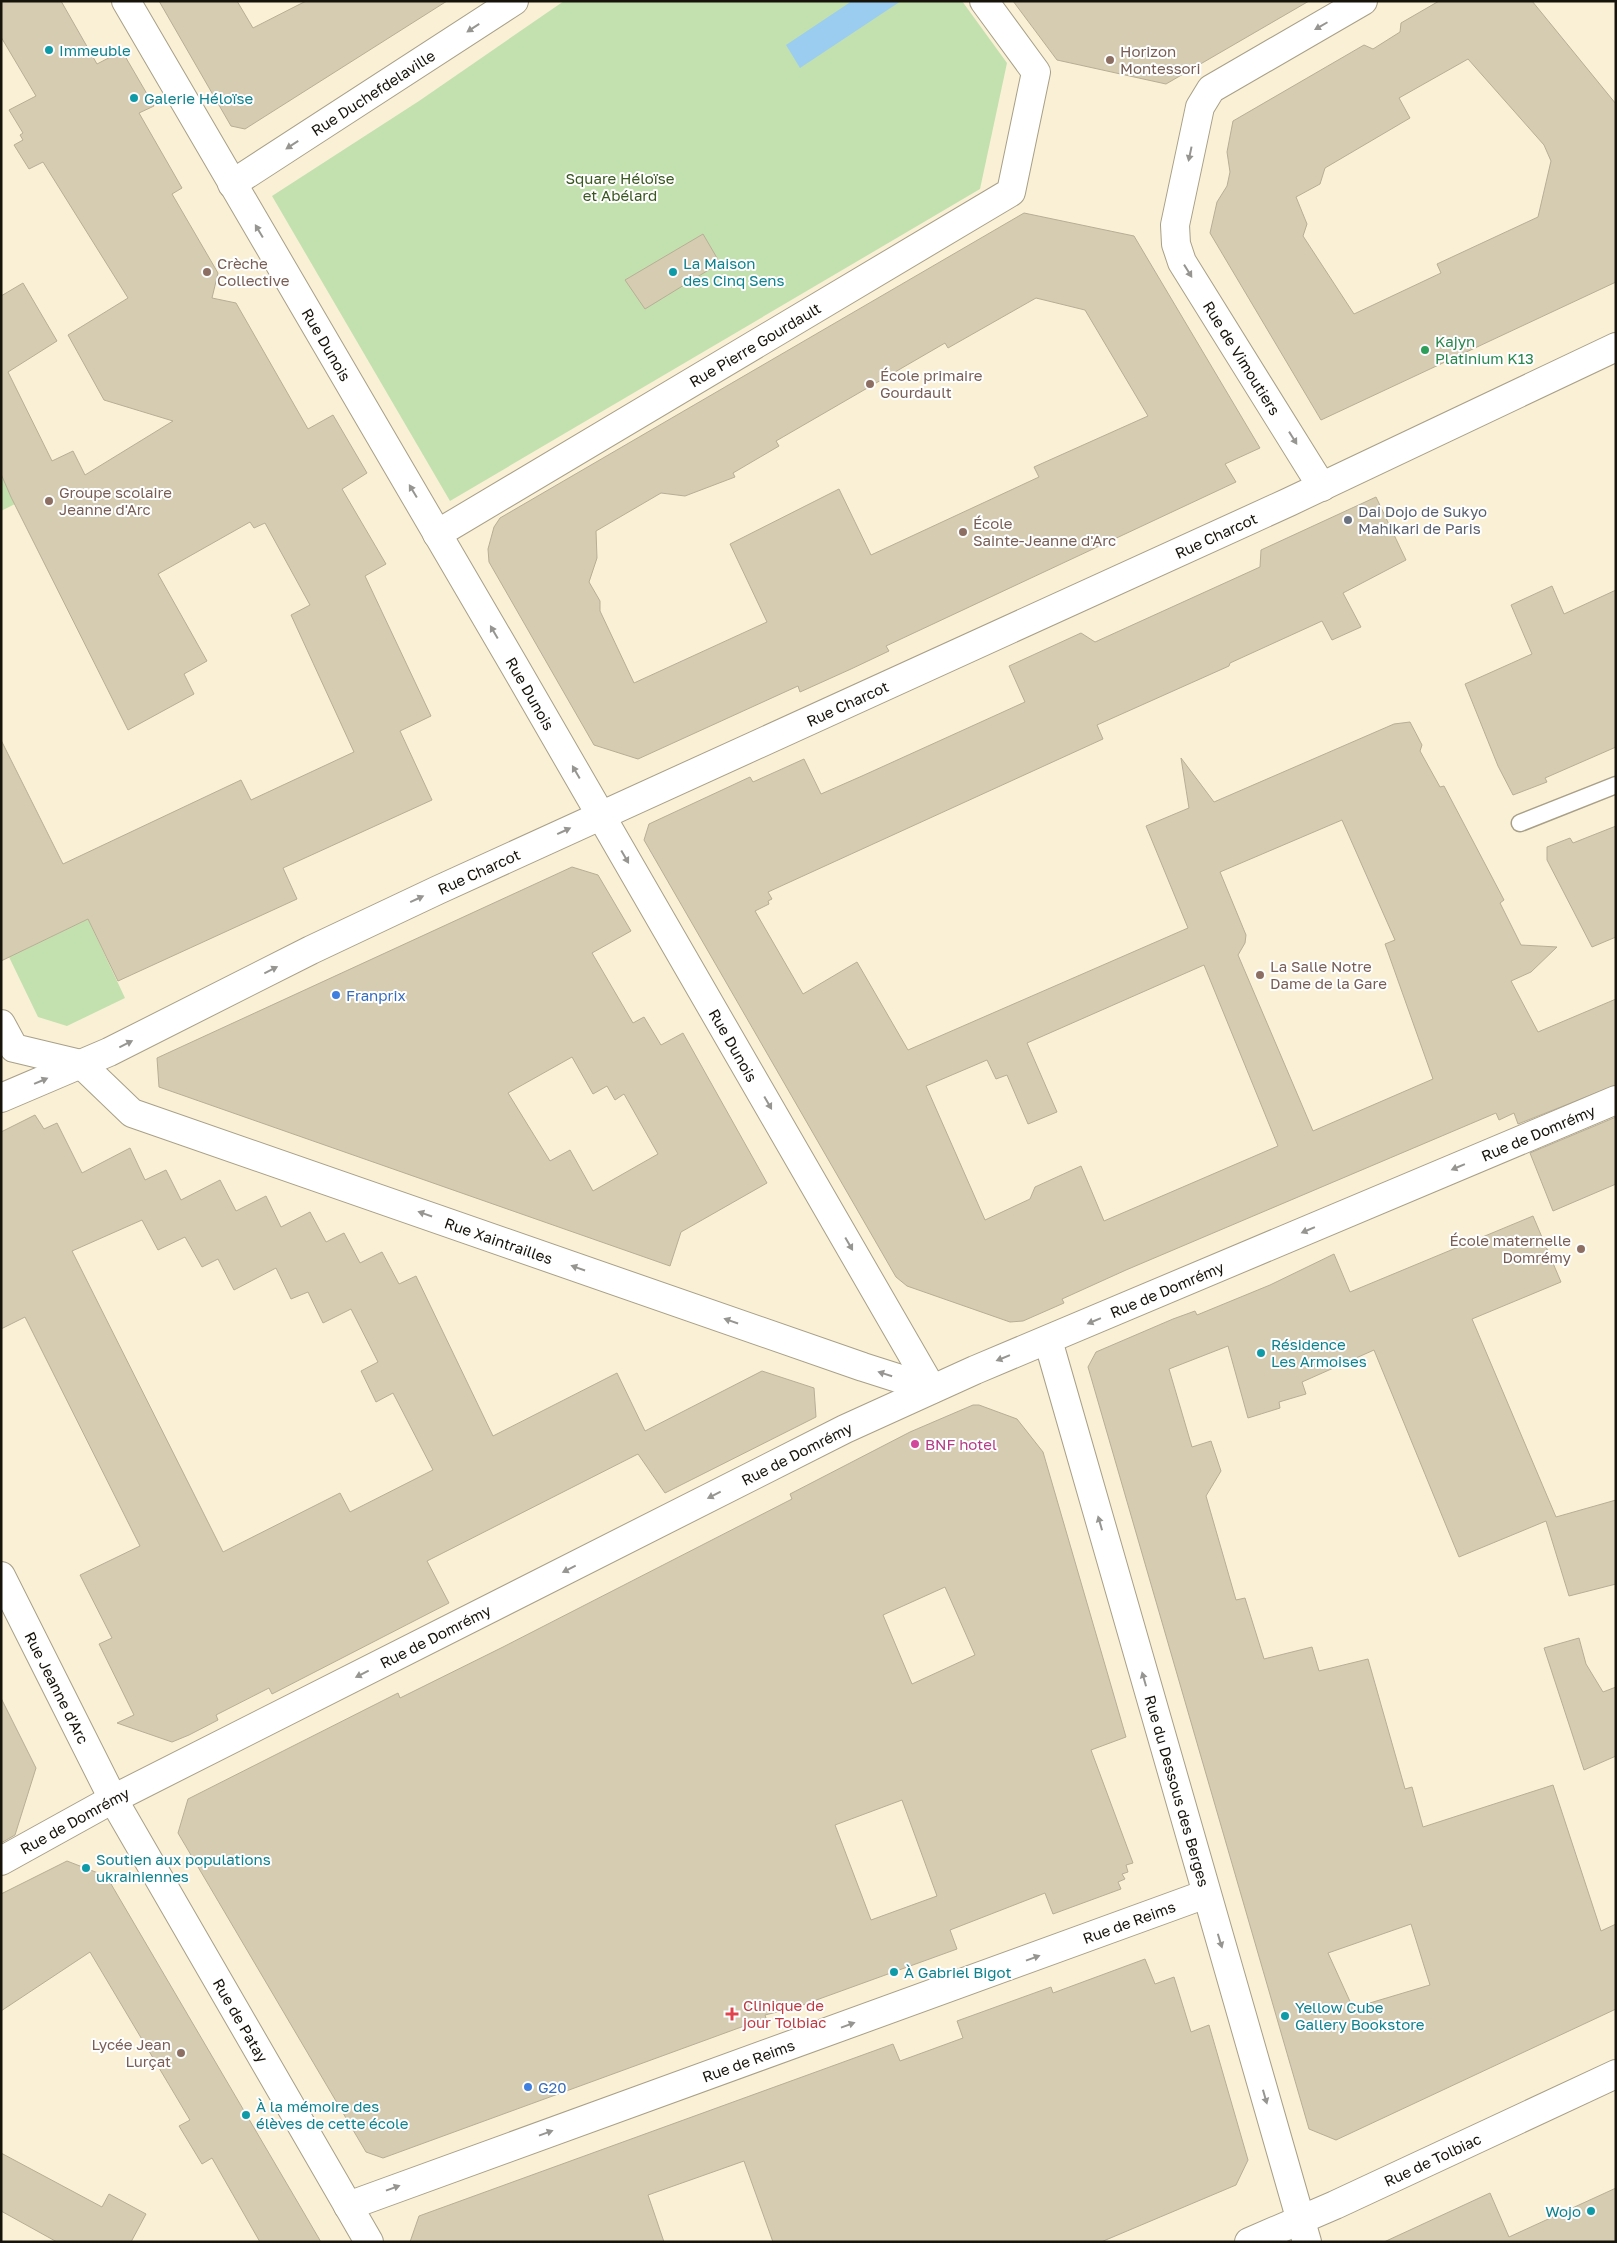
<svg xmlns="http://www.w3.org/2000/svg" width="1617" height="2243" font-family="'Golos Text',sans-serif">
<rect width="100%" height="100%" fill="#faf0d6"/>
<path fill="#c3e1af" d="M564,1H962L1007,63L980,189L450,501L272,196L419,101Z
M1,474L15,504L1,511Z
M88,919L125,998L67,1026L38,1017L9,957Z"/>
<path fill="#9bcdf1" d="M852,1H901L800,68L786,45Z"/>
<path fill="#d6ccb2" stroke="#b8ae96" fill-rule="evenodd" d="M1,1H61L97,64L122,51L154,106L139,113L182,188L172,194L218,273L212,298L236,303L308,429L333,415L367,473L342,489L386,564L365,576L431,716L400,731L432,800L283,868L297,899L118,981L88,919L1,961V740L63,864L241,780L251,800L354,752L291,615L310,605L265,523L254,528L250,522L158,574L207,661L184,674L194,694L128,730L11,497L1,474V296L23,283L57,341L8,372L52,461L73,451L85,475L173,421L104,400L68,335L128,298L43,162L29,169L14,145L23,140L20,135L23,133L9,110L36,96L1,37Z
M159,1H237L253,28L306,1H447L245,129L231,126Z
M1013,1H1309L1166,84L1057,60Z
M1439,1H1532L1616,104V282L1321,420L1210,233L1217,202L1227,186L1230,172L1227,152L1233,121L1364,45L1373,49L1400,32L1401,23ZM1468,59L1544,145L1551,161L1538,217L1437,264L1441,273L1354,314L1303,236L1307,224L1296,197L1320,184L1325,168L1410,118L1399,98Z
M1024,213L1134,236L1260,448L1225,464L1236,482L886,646L889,651L851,669L800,692L798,686L638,759L594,745L489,562L488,549L494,527L500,518ZM1036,298L1085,310L1148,416L1034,467L1039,477L871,555L839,489L730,544L767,622L634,683L600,611V601L589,582L597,558L596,531L661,493L685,496L735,477L733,473L779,446L776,441L945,343L948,348Z
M703,234L720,263L645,309L625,280Z
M1376,497L1406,560L1343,593L1361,627L1332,640L1322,621L1230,663L1229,666L1097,725L1103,739L768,892L772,899L768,901L769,904L755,911L803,994L857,962L908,1050L1188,928L1146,826L1189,808L1181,758L1214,802L1394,724L1410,722L1422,745L1420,751L1440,787L1444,786L1504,900L1500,903L1521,945L1557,947L1531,972L1511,981L1538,1032L1616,999V1085L1518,1124L1514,1113L1499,1120L1496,1113L1126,1270L1062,1299L1064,1303L1023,1321L1010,1322L907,1286L896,1277L644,840L649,824L750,777L753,782L804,759L821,794L862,776L1025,702L1009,666L1081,633L1095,642L1260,567L1261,550ZM1342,820L1395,940L1385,944L1433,1079L1313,1131L1238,955L1245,943L1246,935L1220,872ZM1204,965L1278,1146L1104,1221L1081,1166L1035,1187L1030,1199L985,1220L926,1086L987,1060L996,1079L1007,1075L1028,1124L1057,1112L1027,1043Z
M1552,586L1564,614L1616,590V747L1545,778L1547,782L1513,795L1498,766L1465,684L1532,654L1511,605Z
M1616,826V937L1592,947L1547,860V847L1570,838L1573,843Z
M572,867L598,875L631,931L592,953L633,1023L644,1017L661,1045L683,1033L767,1183L681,1232L670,1266L159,1087L157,1058ZM572,1057L593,1094L607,1086L615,1100L624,1094L658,1154L593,1191L570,1150L550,1161L508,1093Z
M35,1115L44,1129L57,1123L82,1173L130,1148L145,1180L166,1170L181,1200L220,1180L236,1211L266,1196L281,1227L310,1212L326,1242L344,1233L360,1263L382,1252L399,1284L416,1276L493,1436L617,1373L645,1431L762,1371L814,1388L816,1417L665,1493L638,1454L427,1561L449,1603L272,1694L269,1688L216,1715L218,1720L189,1735L172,1742L117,1723L134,1715L99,1644L112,1638L80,1575L140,1546L25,1317L1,1329V1132ZM142,1220L158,1250L185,1237L202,1267L218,1259L234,1290L276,1268L291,1299L308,1292L323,1323L351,1309L378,1362L361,1371L376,1402L393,1393L433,1470L350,1512L340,1493L223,1552L72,1251Z
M1616,1117V1184L1553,1211L1530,1153Z
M1533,1216L1561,1282L1472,1319L1556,1517L1616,1500V1584L1569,1596L1546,1521L1459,1557L1374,1350L1302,1382L1306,1394L1279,1402L1280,1408L1248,1418L1228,1346L1169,1369L1192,1447L1211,1441L1221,1471L1206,1496L1236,1600L1245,1598L1264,1659L1312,1647L1319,1671L1368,1659L1405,1789L1412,1787L1423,1827L1553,1785L1601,1931L1616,1924V2009L1336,2140L1309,2129L1088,1367L1096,1352L1173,1319L1195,1311L1197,1315L1270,1285L1334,1254L1350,1292ZM1411,1924L1430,1985L1353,2008L1328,1953Z
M973,1405H979L1017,1419L1043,1452L1126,1737L1091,1750L1133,1863L1126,1865L1128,1872L1122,1874L1125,1879L1118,1882L1121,1889L1053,1914L1045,1893L950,1930L957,1949L797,2007L765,2015L766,2018L383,2158L366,2152L178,1833L188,1799L398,1693L400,1698L503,1647L792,1499L790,1494L910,1432ZM945,1587L975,1655L912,1684L883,1615ZM902,1800L937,1896L871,1920L835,1825Z
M1579,1638L1586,1664L1603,1692L1616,1687V1756L1584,1770L1544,1648Z
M1,1698L36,1768L15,1835L1,1843Z
M67,1861L111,1878V1884L321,2242H260L212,2158L202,2164L179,2126L190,2120L90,1952L1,2011V1894Z
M1145,1959L1155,1984L1174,1977L1191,2032L1209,2025L1248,2160L1236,2185L1101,2242H773L744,2161L648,2195L664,2242H410L419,2216L893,2044L900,2061L963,2038L957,2021L1051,1987L1053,1993Z
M1,2153L102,2207L109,2194L146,2214L131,2242H57L1,2211Z
M1616,2188V2242H1384L1490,2193L1509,2237Z"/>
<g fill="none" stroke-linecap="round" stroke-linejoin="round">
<defs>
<path id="lane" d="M1520,823L1616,785"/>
<g id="street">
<path id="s1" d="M126,1L514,665L932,1389"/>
<path id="s2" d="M232,184L514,1"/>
<path d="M1322,487L1182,262L1176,244L1175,225L1200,107L1211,89L1363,1"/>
<path id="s3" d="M437,534L1011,192L1036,72L984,1"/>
<path d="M1,1024L14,1048L81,1064"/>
<path id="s4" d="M81,1064L132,1113L863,1367L932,1389"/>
<path id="s5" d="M1,1098L109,1052L311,950L438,890L1289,502L1616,347"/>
<path id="s6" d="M1048,1340L1307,2242"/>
<path id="s7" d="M1,1861L113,1799L845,1429L975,1370L1616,1100"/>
<path id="s8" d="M348,2206L1206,1894"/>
</g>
<g id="secondary">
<path id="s9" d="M1,1576L113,1799L369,2242"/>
<path id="s10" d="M1249,2242L1335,2205L1616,2074"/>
</g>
</defs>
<use href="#lane" stroke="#a89f86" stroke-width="19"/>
<use href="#street" stroke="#a89f86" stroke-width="30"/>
<use href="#secondary" stroke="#a89f86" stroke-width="30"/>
<use href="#lane" stroke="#fff" stroke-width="16"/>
<use href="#street" stroke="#fff" stroke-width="28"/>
<use href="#secondary" stroke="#fff" stroke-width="28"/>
</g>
<defs><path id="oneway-solid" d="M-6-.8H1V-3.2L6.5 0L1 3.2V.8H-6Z" transform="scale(1.25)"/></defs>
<g fill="#969591">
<use href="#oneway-solid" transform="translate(1321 26) rotate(150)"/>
<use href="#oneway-solid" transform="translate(473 28) rotate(147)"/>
<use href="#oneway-solid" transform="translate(292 145) rotate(147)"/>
<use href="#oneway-solid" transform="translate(1190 154) rotate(102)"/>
<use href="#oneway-solid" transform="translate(259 231) rotate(-121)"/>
<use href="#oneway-solid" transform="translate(1188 271) rotate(58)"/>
<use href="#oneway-solid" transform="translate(1293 438) rotate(58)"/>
<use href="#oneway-solid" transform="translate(413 491) rotate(-121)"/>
<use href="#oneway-solid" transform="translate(494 632) rotate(-120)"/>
<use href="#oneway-solid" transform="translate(576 772) rotate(-120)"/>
<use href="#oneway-solid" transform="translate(564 831) rotate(-25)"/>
<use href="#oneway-solid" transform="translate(625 857) rotate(60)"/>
<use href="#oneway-solid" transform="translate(417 899) rotate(-25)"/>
<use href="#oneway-solid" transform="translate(271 970) rotate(-27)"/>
<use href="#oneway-solid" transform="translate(126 1044) rotate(-27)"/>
<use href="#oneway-solid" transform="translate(41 1081) rotate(-23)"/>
<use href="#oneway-solid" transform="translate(768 1103) rotate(60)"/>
<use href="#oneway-solid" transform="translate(1458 1167) rotate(157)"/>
<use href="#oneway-solid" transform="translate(425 1214) rotate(-161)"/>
<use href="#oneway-solid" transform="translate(1308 1230) rotate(157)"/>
<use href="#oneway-solid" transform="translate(849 1244) rotate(60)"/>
<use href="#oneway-solid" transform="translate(578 1268) rotate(-161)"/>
<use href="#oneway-solid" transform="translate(731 1321) rotate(-161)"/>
<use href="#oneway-solid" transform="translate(1094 1321) rotate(157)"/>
<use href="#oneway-solid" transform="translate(1003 1358) rotate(158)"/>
<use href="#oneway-solid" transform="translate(885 1374) rotate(-162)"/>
<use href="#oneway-solid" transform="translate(714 1495) rotate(153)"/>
<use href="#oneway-solid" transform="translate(1100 1523) rotate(-106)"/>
<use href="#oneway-solid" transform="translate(569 1569) rotate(153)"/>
<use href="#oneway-solid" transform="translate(362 1674) rotate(153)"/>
<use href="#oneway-solid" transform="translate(1144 1679) rotate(-106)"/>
<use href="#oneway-solid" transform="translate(1220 1941) rotate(73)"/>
<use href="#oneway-solid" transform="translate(1033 1958) rotate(-20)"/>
<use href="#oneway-solid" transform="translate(848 2025) rotate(-20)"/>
<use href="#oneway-solid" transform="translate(1265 2097) rotate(74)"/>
<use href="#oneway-solid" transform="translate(546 2133) rotate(-20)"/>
<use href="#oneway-solid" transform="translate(393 2188) rotate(-20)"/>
</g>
<g fill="#0f9aa8" stroke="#fff" stroke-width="2">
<circle cx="49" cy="50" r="5"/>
<circle cx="134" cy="98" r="5"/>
<circle cx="673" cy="272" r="5"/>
<circle cx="1261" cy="1353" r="5"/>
<circle cx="86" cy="1868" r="5"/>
<circle cx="894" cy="1972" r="5"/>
<circle cx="1285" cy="2016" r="5"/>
<circle cx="246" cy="2115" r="5"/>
<circle cx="1591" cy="2211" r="5"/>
</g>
<g fill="#8d6e63" stroke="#fff" stroke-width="2">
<circle cx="1110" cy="60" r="5"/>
<circle cx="207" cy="272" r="5"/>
<circle cx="870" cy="384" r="5"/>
<circle cx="49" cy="501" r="5"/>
<circle cx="963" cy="532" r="5"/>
<circle cx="1260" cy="975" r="5"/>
<circle cx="1581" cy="1249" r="5"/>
<circle cx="181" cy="2053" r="5"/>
</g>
<circle fill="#2e9e5b" stroke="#fff" stroke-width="2" cx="1425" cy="350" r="5"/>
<circle fill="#6b7280" stroke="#fff" stroke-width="2" cx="1348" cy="520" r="5"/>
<g fill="#3f7fe0" stroke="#fff" stroke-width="2">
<circle cx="336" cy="995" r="5"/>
<circle cx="528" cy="2087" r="5"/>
</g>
<circle fill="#d1479c" stroke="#fff" stroke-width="2" cx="915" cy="1444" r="5"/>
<path fill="#e0444e" stroke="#fff" stroke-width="2" d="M729.5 2006.5h5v5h5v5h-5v5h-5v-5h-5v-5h5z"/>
<g text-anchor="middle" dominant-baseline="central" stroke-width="4" stroke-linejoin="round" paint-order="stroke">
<g font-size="15" fill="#0d838f" stroke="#fff" text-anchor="start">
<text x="59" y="50">Immeuble</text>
<text x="144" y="98">Galerie Héloïse</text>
<text x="683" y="263">La Maison<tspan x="683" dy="17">des Cinq Sens</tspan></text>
<text x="1271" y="1344">Résidence<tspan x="1271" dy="17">Les Armoises</tspan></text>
<text x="96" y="1859">Soutien aux populations<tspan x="96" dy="17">ukrainiennes</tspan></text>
<text x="904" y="1972">À Gabriel Bigot</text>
<text x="1295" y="2007">Yellow Cube<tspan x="1295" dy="17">Gallery Bookstore</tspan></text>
<text x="256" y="2106">À la mémoire des<tspan x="256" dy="17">élèves de cette école</tspan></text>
<text x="1581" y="2211" text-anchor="end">Wojo</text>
</g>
<g font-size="15" fill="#785e54" stroke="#fff" text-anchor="start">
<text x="1120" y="51">Horizon<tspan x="1120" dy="17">Montessori</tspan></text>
<text x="217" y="263">Crèche<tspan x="217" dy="17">Collective</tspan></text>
<text x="880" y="375">École primaire<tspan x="880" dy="17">Gourdault</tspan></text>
<text x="59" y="492">Groupe scolaire<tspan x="59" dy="17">Jeanne d'Arc</tspan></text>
<text x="973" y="523">École<tspan x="973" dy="17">Sainte-Jeanne d'Arc</tspan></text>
<text x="1270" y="966">La Salle Notre<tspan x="1270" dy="17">Dame de la Gare</tspan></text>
<text x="1571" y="1240" text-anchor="end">École maternelle<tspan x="1571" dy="17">Domrémy</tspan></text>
<text x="171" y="2044" text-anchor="end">Lycée Jean<tspan x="171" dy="17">Lurçat</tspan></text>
</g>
<g font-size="15" fill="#16130a" stroke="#fff">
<text stroke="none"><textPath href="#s2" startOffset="168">Rue Duchefdelaville</textPath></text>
<text stroke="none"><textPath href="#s1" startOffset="398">Rue Dunois</textPath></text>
<text stroke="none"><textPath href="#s3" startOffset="370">Rue Pierre Gourdault</textPath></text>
<text transform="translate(1242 358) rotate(58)">Rue de Vimoutiers</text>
<text stroke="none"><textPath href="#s5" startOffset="1339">Rue Charcot</textPath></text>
<text stroke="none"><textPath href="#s1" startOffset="802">Rue Dunois</textPath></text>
<text stroke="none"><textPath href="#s5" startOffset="934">Rue Charcot</textPath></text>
<text stroke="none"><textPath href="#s5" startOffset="529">Rue Charcot</textPath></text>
<text stroke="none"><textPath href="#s1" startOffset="1208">Rue Dunois</textPath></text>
<text stroke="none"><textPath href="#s7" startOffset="1702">Rue de Domrémy</textPath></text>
<text stroke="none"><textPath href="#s4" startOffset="459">Rue Xaintrailles</textPath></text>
<text stroke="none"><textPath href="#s7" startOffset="1299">Rue de Domrémy</textPath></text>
<text stroke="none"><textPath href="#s7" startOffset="894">Rue de Domrémy</textPath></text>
<text stroke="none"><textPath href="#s7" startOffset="489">Rue de Domrémy</textPath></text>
<text stroke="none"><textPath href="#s9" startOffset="125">Rue Jeanne d'Arc</textPath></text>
<text stroke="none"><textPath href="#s6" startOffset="469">Rue du Dessous des Berges</textPath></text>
<text stroke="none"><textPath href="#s7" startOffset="84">Rue de Domrémy</textPath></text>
<text stroke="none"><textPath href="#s8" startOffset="831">Rue de Reims</textPath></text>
<text stroke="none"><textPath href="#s9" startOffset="505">Rue de Patay</textPath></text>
<text stroke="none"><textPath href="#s8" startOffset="426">Rue de Reims</textPath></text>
<text stroke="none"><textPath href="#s10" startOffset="201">Rue de Tolbiac</textPath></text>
</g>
<g font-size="15" fill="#38561e" stroke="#fff">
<text x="620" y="178">Square Héloïse<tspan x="620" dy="17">et Abélard</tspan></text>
</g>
<g font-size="15" fill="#27864d" stroke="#fff" text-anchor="start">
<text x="1435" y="341">Kajyn<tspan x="1435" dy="17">Platinium K13</tspan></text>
</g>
<g font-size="15" fill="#5b616d" stroke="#fff" text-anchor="start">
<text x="1358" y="511">Dai Dojo de Sukyo<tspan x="1358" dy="17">Mahikari de Paris</tspan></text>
</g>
<g font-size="15" fill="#366cbe" stroke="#fff" text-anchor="start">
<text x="346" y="995">Franprix</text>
<text x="538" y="2087">G20</text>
</g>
<g font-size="15" fill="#b23c85" stroke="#fff" text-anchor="start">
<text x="925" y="1444">BNF hotel</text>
</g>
<g font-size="15" fill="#be3a42" stroke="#fff" text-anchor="start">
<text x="743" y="2005">Clinique de<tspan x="743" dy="17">jour Tolbiac</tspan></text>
</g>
</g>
<rect width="1617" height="2243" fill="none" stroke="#16130a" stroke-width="5"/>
</svg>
